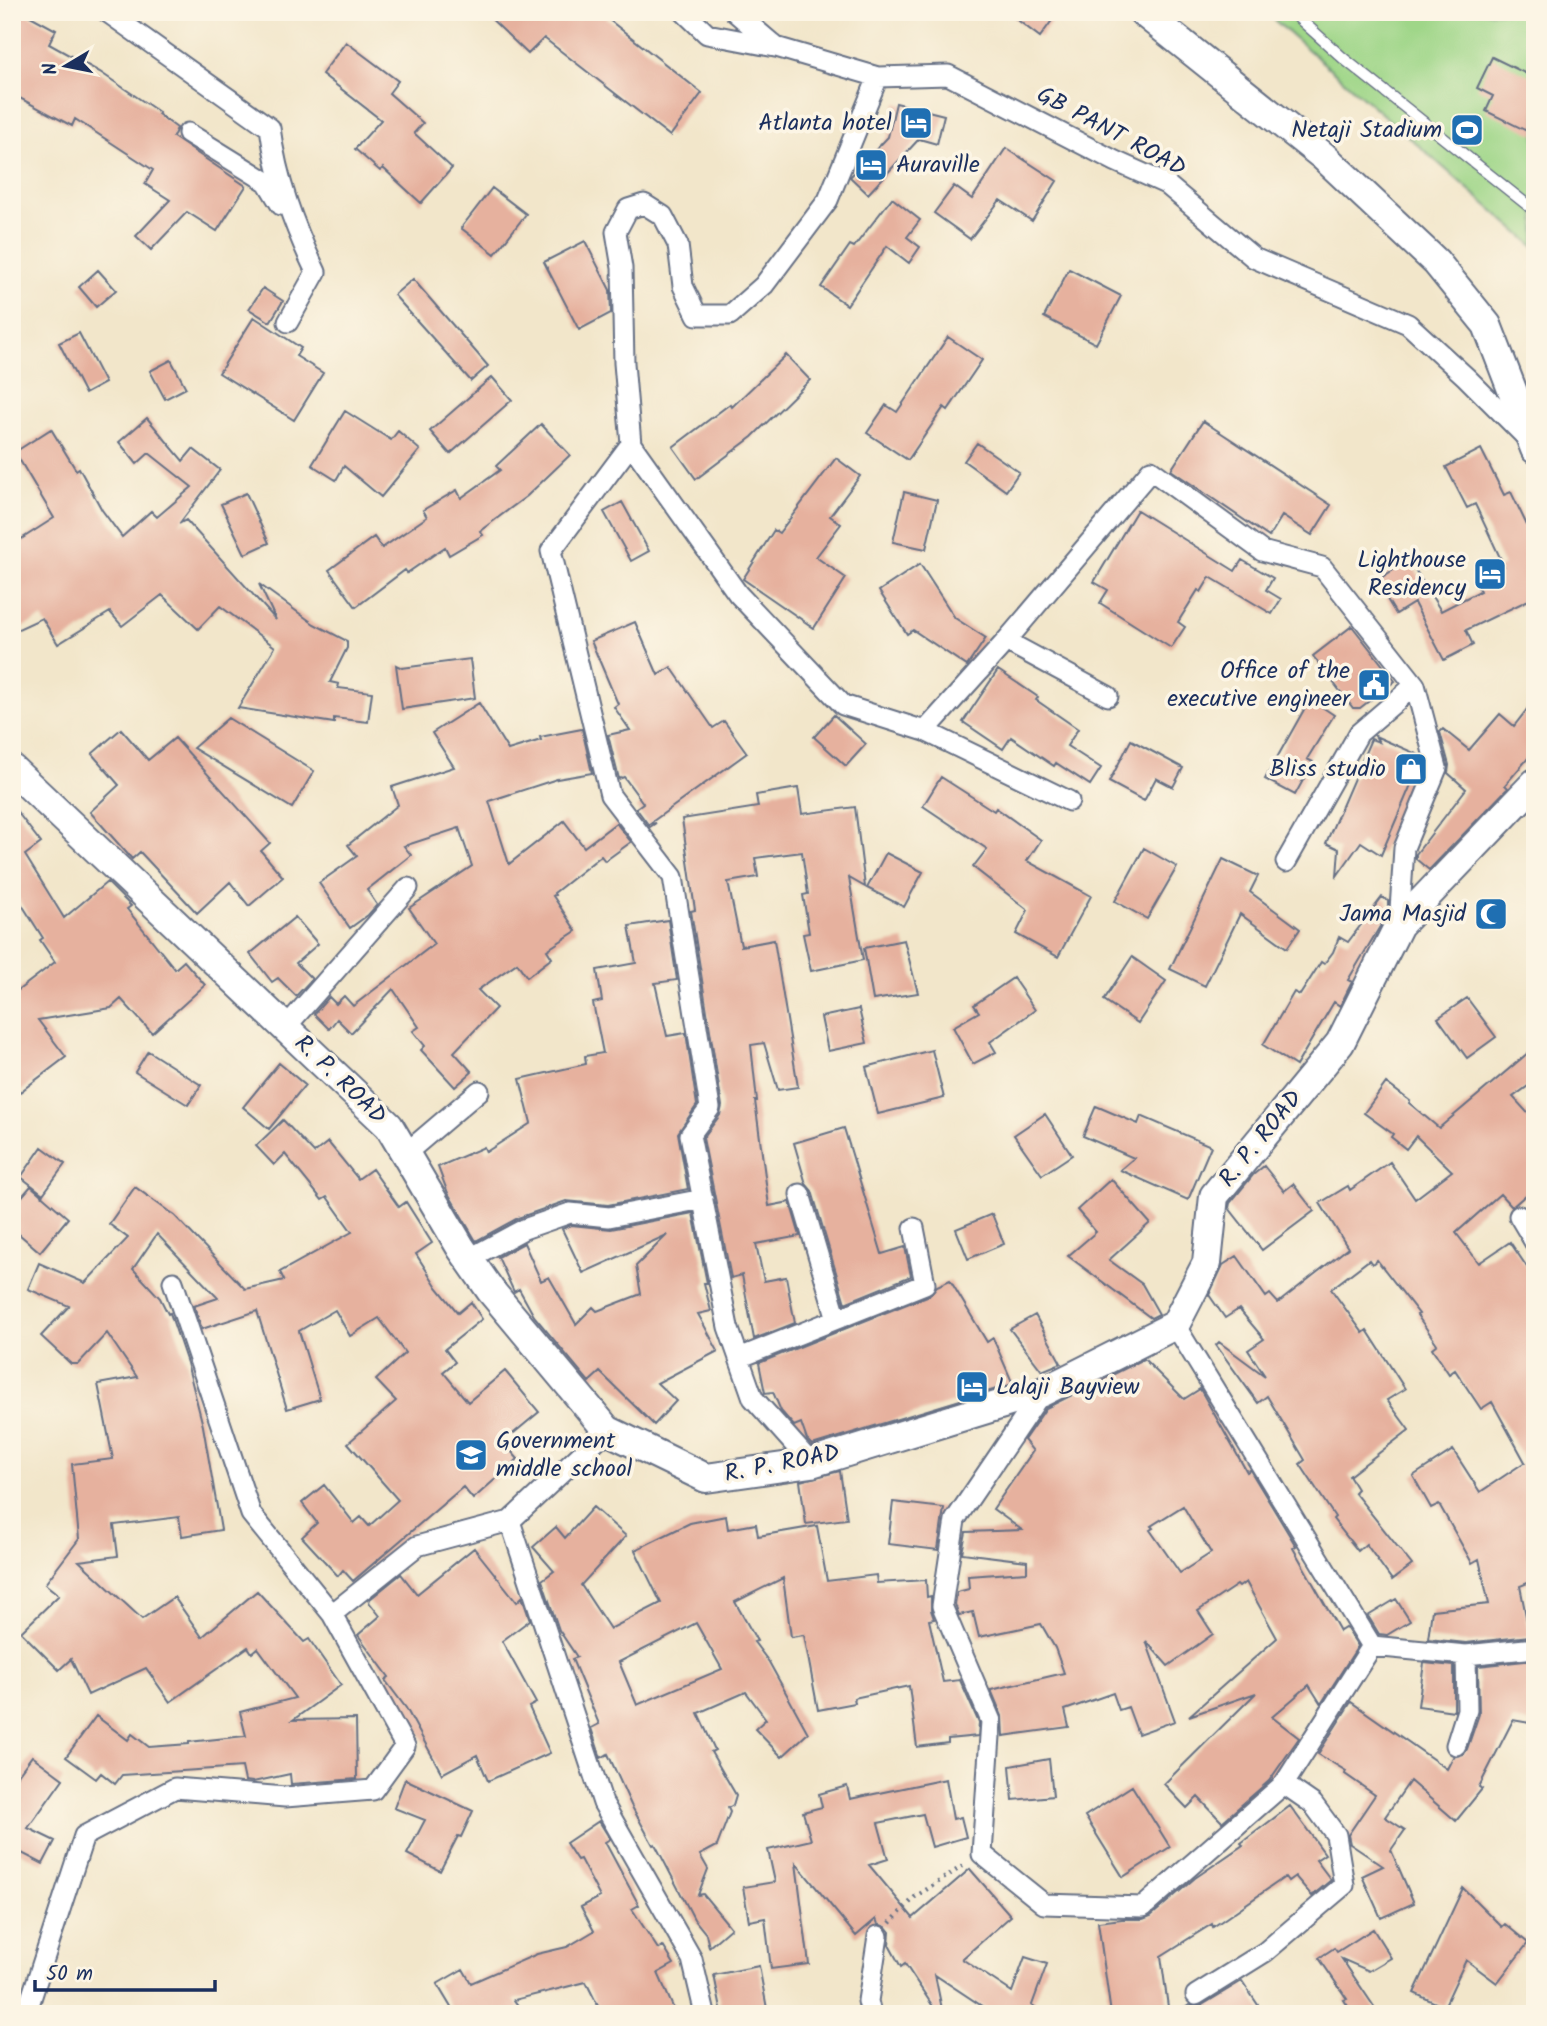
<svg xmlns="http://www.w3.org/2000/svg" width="1547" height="2026" font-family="Kalam,sans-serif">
<rect width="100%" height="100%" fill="#fcf5e5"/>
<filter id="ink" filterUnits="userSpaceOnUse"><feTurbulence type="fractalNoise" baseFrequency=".0143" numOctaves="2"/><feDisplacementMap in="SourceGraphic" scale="14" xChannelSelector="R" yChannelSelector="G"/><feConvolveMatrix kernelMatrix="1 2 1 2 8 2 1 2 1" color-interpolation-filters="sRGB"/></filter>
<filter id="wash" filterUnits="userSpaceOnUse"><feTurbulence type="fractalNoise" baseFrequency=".00686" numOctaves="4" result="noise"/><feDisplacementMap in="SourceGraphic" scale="28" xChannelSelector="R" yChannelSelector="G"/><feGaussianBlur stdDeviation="1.57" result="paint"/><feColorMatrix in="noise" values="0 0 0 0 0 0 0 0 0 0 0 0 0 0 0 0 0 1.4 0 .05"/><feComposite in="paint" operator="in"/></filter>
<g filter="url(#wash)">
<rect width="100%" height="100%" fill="#f2e6ca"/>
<path fill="#9fd688" stroke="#5d8273" stroke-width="2" d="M1265,12H1535V247Z"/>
<g id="blocks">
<path fill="#e6b19e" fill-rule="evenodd" d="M12,12H23L56,30L49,44L100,72L159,112L158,114L177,128L173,137L246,186L217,231L187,212L151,250L136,236L170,200L145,184L153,170L75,119L72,126L12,94Z
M484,12H599L702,93L670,136L544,38L528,54Z
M1007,12H1058L1040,37Z
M346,42L398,81L389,93L423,123L414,133L452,168L421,203L383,168L380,171L355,149L381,120L322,74Z
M1492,57L1535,78V135L1486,111L1493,96L1477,88Z
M896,103L944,115L937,144L919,139L868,194L850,177L888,137Z
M1006,148L1057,181L1032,221L1000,200L970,239L934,213L954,186L972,199Z
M492,188L526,214L495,254L461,228Z
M892,198L920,220L907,237L920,247L909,263L887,246L847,305L821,287L850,245L854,247Z
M585,241L610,290L611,313L579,330L544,262Z
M1069,269L1121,296L1096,344L1044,317Z
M98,270L116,290L96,307L79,287Z
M413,279L488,366L471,381L394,295Z
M263,288L283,301L270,322L249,309Z
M254,317L301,348L296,356L323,373L294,420L219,373Z
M79,333L105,383L85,394L59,343Z
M948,337L982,360L948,410L944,407L908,460L867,433L886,405L897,412Z
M786,355L810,380L752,437L696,479L673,447L730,404L732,407Z
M171,360L186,388L165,399L150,371Z
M492,377L512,400L450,454L430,431Z
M345,411L391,440L398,431L420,450L381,497L344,466L336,480L312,465Z
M147,418L183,461L193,449L220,470L179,524L186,520L276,620L259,584L314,624L347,641V648L330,682L339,684L338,688L372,692L368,722L334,718V723L238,708L275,647L220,606L198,629L162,595L122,626L110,612L58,644L42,618L12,632V545L54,518L15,452L51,429L76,470L79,468L102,510L122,537L151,511L157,517L192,487L149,453L137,464L119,442Z
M1203,421L1331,505L1312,535L1282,516L1269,537L1171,470Z
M541,424L570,455L527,496L480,531L483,535L449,555L445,547L407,573L405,570L356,607L329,570L374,537L382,548L427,517L423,510L457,490L461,498L500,470L496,466Z
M977,443L1019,472L1006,491L964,461Z
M1481,449L1504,495L1511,492L1535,542V597L1466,630L1473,645L1444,660L1414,603L1396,614L1376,581L1409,560L1441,611L1480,591L1475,580L1504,566L1475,504L1467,508L1446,467Z
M836,458L860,476L830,516L841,524L816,557L846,578L814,628L743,579L774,530L779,533Z
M904,492L937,500L926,549L893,542Z
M246,493L269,543L245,554L221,504Z
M622,502L649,551L631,561L604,512Z
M1137,510L1235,571L1242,560L1273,578L1266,590L1281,599L1272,614L1210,577L1201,592L1198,590L1178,622L1185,627L1171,648L1100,603L1108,590L1094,582Z
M920,564L955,618L986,638L967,666L913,630L907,634L879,591Z
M635,622L658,675L671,667L713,728L724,721L747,753L649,824L656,823L650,827L636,808L643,803L624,777L619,779L608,735L630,730L614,707L618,704L591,641Z
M1352,626L1395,681L1360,708H1353L1313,656Z
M470,659L475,698L402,709L396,665L402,668Z
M998,670L1038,697L1036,700L1078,729L1067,746L1101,768L1090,785L1056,763L1054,766L1011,737L1003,749L963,722Z
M1310,699L1334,715L1307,759L1313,762L1295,795L1265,779Z
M1535,699V750L1505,785L1508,788L1429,870L1416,859V854L1466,789L1448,773L1449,765L1440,732L1443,729L1469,750L1500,714L1514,726Z
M479,703L508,750L541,740L540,737L582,729L592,773L557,779L489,801L509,864L564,821L584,847L616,823L631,842L605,861L601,856L554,893L555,895L553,896L576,931L547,950L552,958L527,977L517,963L478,990L496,1008L454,1052L472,1072L455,1087L421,1050L425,1046L413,1031L419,1027L393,989L351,1033L337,1019L329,1029L314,1014L329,997L336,1004L344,996L353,1006L434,944L409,908L472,866L459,828L404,846L411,855L367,890L377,905L368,915L350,928L319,883L357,856L348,845L398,805L392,787L454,767L432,733Z
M834,715L866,744L846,766L814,737Z
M228,718L314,771L292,808L193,748Z
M121,729L148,760L175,738L270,843L261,851L283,877L249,906L230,882L197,913L140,852L132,859L90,812L119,785L92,754Z
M1375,736L1421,756L1422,759L1381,855L1361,842L1337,876L1339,849L1326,843L1371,739L1379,742Z
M1131,740L1183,768L1173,787L1156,778L1144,801L1109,782Z
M941,777L994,811L996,808L1041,840L1027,861L1091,896L1058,957L1016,934L1028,910L973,867L987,849L923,806Z
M798,788L802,814L855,807L865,887L849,878L863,960L811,971L803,934L809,933L803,895L808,894L802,852L755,858L758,877L728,882L741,946L774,940L798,1087L778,1090L764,1043L751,1045L757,1101H755L769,1206L790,1202L800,1236L756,1244L764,1281L786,1277L795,1323L754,1339L742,1275L731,1278L703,1138L720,1115L722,1106L691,911L695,910L682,819L758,807L756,795Z
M12,805L41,843L25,855L64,918L107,882L131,906L127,909L175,969L184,961L205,985L152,1033L121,999L111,1008L38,1020L66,1057L20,1092L12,1080V995L55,962L40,940L43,938L12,889Z
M1144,848L1177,867L1147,919L1115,901Z
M886,853L923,872L904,907L867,888Z
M1223,859L1258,876L1250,892L1300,929L1287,948L1240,914L1205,986L1170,969Z
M1382,897L1388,901V913L1348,980L1352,982L1340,1006L1334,1002L1296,1066L1263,1045L1294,992L1300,995L1321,962L1324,964L1333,952L1339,937L1348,942Z
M295,917L318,944L296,963L312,979L296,996L278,978L272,982L250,954Z
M668,920L677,980L655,983L667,1036L686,1033L697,1105L678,1133L688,1189L608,1205L566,1201L518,1218L476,1241L448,1193L438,1167L484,1147L486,1152L531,1123L520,1079L586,1064L585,1056L603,1053L593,1003L602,1001L597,970L636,963L629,926Z
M904,940L918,993L873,1000L864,948Z
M1132,957L1166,981L1138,1023L1104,1000Z
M1013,978L1035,1010L990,1042L996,1052L973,1064L953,1027L979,1012L974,1005Z
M1467,998L1496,1037L1467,1058L1438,1018Z
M859,1009L867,1043L828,1051L821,1017Z
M1535,1047V1081L1513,1097L1535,1121V1187L1512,1207L1500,1194L1456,1233L1479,1263L1510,1242L1535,1279V1580L1520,1586L1530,1636L1466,1643L1428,1639L1432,1610L1489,1604L1479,1559L1472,1563L1439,1504L1431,1508L1413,1476L1453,1450L1480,1492L1525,1462L1492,1402L1481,1409L1455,1370L1449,1374L1432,1348L1437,1344L1417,1315L1419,1314L1377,1260L1372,1264L1369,1260L1331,1289L1363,1333L1367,1330L1405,1389L1387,1400L1409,1430L1349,1476L1357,1489L1354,1492L1412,1565L1392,1580L1366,1544L1358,1551L1333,1519L1335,1517L1300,1464L1305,1460L1267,1396L1258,1403L1216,1345L1219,1342L1265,1376L1248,1350L1264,1339L1239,1309L1225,1318L1209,1295L1223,1265L1237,1256L1266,1297L1270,1294L1278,1303L1348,1248L1320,1203L1348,1186L1350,1190L1390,1162L1415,1199L1452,1171L1416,1136L1406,1149L1391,1137L1393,1134L1364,1113L1386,1083L1410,1101L1409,1103L1439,1128Z
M932,1050L944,1098L878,1114L866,1067Z
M148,1051L201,1085L188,1105L135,1072Z
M279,1063L305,1085L269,1129L243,1107Z
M1096,1106L1138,1124L1141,1116L1211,1146L1188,1200L1120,1170L1134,1158L1083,1136Z
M1045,1114L1072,1155L1042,1175L1014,1135Z
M283,1120L314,1153L328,1142L358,1179L372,1169L399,1207L406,1202L432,1243L416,1254L437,1287L458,1313L471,1302L482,1319L445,1349L455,1362L443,1372L468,1402L505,1371L539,1412L503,1442L518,1459L473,1499L463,1487L353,1581L343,1570L338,1576L302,1537L317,1523L302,1503L324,1485L354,1523L361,1517L369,1526L398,1500L348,1443L396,1401L376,1380L405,1353L379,1318L350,1336L335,1310L299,1331L320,1399L287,1409L257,1311L202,1329L194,1306L218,1298L157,1234L133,1269L160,1298L168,1314L170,1313L187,1363L203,1426L221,1530L182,1536L179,1517L114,1525L118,1556L79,1561L142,1619L174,1597L202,1637L257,1591L304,1642L309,1639L341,1685L293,1720L356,1719L357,1779L291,1784L290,1774L253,1782L245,1781L242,1767L122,1775L115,1784L101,1773L96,1779L66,1757L96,1716L128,1740L132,1734L149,1747L189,1744V1742L246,1736L240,1712L295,1698L258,1648L252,1653L248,1647L170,1702L146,1668L88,1695L71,1659L59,1670L21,1632L59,1595L45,1584L79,1539L72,1464L113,1459L98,1384L137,1377L107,1333L78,1364H71L41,1336L69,1306L28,1289L39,1263L85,1283L128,1238L109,1224L135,1187L175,1216L245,1289L284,1280L280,1272L352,1232L327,1197L322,1200L285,1154L274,1165L256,1146Z
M844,1128L882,1254L905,1247L911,1276L845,1303L812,1191L806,1184L794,1143Z
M42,1147L65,1164L43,1194L21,1177Z
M1264,1166L1284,1191L1293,1184L1314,1211L1262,1250L1229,1208L1230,1203L1253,1175Z
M1111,1179L1150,1223L1109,1260L1142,1284L1159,1314L1151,1318L1068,1256L1096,1232L1077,1210Z
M31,1186L68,1218L40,1252L12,1228V1208Z
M693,1213L707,1283H704L711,1311L698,1314L718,1351L657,1383L676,1401L654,1425L600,1372L589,1382L534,1316L519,1289L514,1292L498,1257L524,1243L541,1281L549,1277L576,1324L593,1307L597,1311L641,1294L636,1266L667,1235L583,1273L562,1229L571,1225L611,1229Z
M992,1214L1004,1244L968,1259L956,1229Z
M950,1280L987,1342L993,1338L1013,1384L812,1445L807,1440L801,1423L794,1426L781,1411L773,1392L765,1393L759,1363L930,1295L937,1286Z
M1035,1315L1061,1363L1042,1371L1010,1329Z
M1144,1359L1184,1399L1200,1389L1247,1472L1250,1470L1296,1546L1293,1548L1340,1631L1345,1628L1347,1629L1358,1646L1321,1704L1309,1685L1272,1717L1299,1738L1269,1781L1222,1822L1198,1797L1187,1808L1164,1784L1256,1693L1189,1716L1277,1638L1246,1582L1239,1587L1237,1585L1198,1611L1213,1634L1168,1666L1146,1641L1175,1721L1138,1734L1128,1707L1119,1710L1113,1693L1065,1710L1069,1727L1003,1736L1002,1716L991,1690L1064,1673L1055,1648L1041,1624L979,1637L973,1612L959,1615L955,1604L957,1592L969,1589L968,1576L1027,1572V1561L962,1553L966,1532L1022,1530L993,1509L1033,1451L1024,1440L1046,1408L1084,1389L1089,1396L1106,1378ZM1183,1506L1211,1553L1180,1573L1150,1530L1153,1528L1151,1526Z
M840,1471L847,1519L806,1524L800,1481Z
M893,1502L944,1508L938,1550L888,1544Z
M593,1507L626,1536L581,1585L610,1629L661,1603L635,1550L690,1523L726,1516L728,1529L756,1524L758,1536L817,1526L827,1581L876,1575L877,1583L926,1580L927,1597L931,1596V1610L934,1619L929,1620L943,1682L960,1680L979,1723L978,1736L948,1739V1743L917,1747L909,1686L854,1698L855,1703L818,1710L804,1635L791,1637L783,1578L735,1602L757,1641L754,1642L769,1662L808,1733L782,1757L755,1729L766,1719L746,1692L698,1713L715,1750L711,1752L736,1795L733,1805L728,1808L730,1812L717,1846L700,1855L708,1869L698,1895L703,1894L731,1928L709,1947L706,1934L694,1919L655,1844L653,1845L631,1805L608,1754L601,1758L591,1728L599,1724L572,1659L577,1657L559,1630L542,1580L554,1571L533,1547L556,1527L565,1538ZM696,1623L722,1669L637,1705L619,1662Z
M474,1548L517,1602L522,1597L530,1620L502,1641L536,1703L529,1707L550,1753L488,1781L477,1755L442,1774L406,1708L385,1680L389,1677L358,1635L380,1616L369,1602L370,1599L401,1574L417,1594Z
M1396,1599L1410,1621L1387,1635L1379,1634L1368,1616Z
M1535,1660V1724L1513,1720L1479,1787L1482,1789L1456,1821L1410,1781L1385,1817L1405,1830L1391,1850L1414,1903L1381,1918L1362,1876L1383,1866L1350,1844L1348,1835L1375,1795L1345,1774L1346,1771L1318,1754L1351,1702L1447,1769L1453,1757L1464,1754L1467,1749L1479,1714L1478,1666Z
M1424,1663L1454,1666V1711L1418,1706Z
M32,1756L63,1779L28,1828L55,1841L43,1864L14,1849L12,1851V1783Z
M1049,1759L1053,1796L1013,1800L1010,1766Z
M405,1779L473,1811L461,1837L458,1836L440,1871L407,1854L425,1820L394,1808Z
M946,1779L953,1819L961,1817L966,1837L932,1847L923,1814L878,1823L888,1859L869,1865L913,1918L970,1869L1011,1916L962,1959L1012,1992L1025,1957L1047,1964L1032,2005L1046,2014H994L935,1975L943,2014H938L905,1964L901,1967L889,1945L890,1932L886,1927L878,1924L876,1919L856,1936L796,1863L809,1964L771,1969L765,1918L749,1921L743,1887L775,1882L768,1850L811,1840L803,1812L822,1807L819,1794L847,1786L850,1799Z
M1132,1786L1170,1847L1123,1877L1085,1816Z
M1290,1806L1325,1854L1316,1860L1331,1880L1312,1896L1295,1876L1288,1881L1285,1877L1213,1927L1212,1924L1161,1956L1169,2014H1111L1098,1922L1122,1919H1143L1151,1916L1195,1878L1243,1845L1241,1843Z
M599,1821L610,1839L605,1842L639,1905L632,1909L658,1949L663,1946L674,1964L658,1973L676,2014H602L586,1982L514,2000L524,2014H455L437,1984L463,1969L471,1983L537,1954L567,1947L594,1931L581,1907L600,1897L580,1859L577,1860L566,1843Z
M1463,1888L1502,1927L1505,1924L1528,1943L1497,1983L1466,1960L1444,2007L1414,1993Z
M1373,1929L1391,1958L1369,1971L1342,1959L1379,2014H1353L1344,2000L1347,1999L1319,1958L1334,1948L1337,1952Z
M759,1966L768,2014H722L714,1975Z
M1242,1981L1264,2014H1177L1189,2005L1196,2007L1202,2005Z"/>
</g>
</g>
<g filter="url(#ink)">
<use href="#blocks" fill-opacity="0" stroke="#666f84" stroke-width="2"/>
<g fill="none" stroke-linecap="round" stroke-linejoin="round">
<defs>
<path id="lane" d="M1292,12L1343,58L1535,211"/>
<path id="street" d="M107,12L270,128C277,180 293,224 316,272L288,322
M684,12L707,34L775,47
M735,12L776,47L878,77L948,75L1115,161L1166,184L1254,258L1408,324L1466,377L1526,437
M188,133L267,182L281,205
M631,444L738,594L843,705L925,731L1006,641L1151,470L1262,551L1322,567L1415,685L1437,768L1404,848L1399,925
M1006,641L1108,696
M925,731L1069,801
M1286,862L1359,733L1415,685
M285,1028L408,888
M405,1154L479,1091
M800,1194L837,1319
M1519,1216L1535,1243
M468,1259L524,1229L570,1213L609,1217L703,1199
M739,1358L925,1284L914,1228
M1042,1392L955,1520L942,1606L991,1721L982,1854L1044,1904L1143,1907L1284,1784L1372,1646L1175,1325
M811,1463L753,1398L728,1327L690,1135L710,1108L673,877L610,795L551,551L631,444L624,363L622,268L616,232L628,209L644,204L663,216L678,245L683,286L697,315H730L764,285L828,200L878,77
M510,1521L607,1430
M332,1614L417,1546L510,1521L603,1803L692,1959L705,2014
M1372,1646L1466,1655L1535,1648
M1456,1745L1467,1710L1466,1655
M1196,1995L1265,1952L1344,1885L1336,1835L1313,1804L1284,1784
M26,2014L84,1836L175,1788L285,1797L373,1790L405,1746L332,1614L251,1514L173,1282
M871,2014L868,2001L878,1936"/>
<path id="secondary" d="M1143,12L1323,156L1436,262L1487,325L1535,449
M12,769L389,1126L461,1248L491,1291L607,1430L706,1478L811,1463L1042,1392L1175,1325L1207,1263L1214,1196L1340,1043L1399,925L1535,783"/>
</defs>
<use href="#lane" stroke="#666f84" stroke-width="13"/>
<use href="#street" stroke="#666f84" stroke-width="23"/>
<use href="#secondary" stroke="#666f84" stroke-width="32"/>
<path stroke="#666f84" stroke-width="4.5" stroke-dasharray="2 5" stroke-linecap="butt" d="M890,1923L915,1897L966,1864"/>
<use href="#lane" stroke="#fff" stroke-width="10"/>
<use href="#street" stroke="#fff" stroke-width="19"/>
<use href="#secondary" stroke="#fff" stroke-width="28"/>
</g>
</g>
<defs>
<symbol id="hotel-square" viewBox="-11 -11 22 22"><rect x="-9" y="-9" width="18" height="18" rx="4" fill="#1f6fb2" stroke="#fcf5e5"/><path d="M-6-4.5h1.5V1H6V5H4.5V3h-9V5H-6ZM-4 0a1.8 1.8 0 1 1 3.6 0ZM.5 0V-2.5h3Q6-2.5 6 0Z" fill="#fff"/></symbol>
<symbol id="stadium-square" viewBox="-11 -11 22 22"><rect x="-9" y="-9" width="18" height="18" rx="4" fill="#1f6fb2" stroke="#fcf5e5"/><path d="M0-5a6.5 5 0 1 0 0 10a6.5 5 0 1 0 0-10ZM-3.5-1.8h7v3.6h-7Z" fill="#fff"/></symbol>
<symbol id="civic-square" viewBox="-11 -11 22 22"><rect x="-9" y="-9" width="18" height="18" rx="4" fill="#1f6fb2" stroke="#fcf5e5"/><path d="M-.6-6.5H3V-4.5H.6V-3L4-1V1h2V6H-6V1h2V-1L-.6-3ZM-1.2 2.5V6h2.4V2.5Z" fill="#fff"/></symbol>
<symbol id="shop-square" viewBox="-11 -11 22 22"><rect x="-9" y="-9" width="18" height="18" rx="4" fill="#1f6fb2" stroke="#fcf5e5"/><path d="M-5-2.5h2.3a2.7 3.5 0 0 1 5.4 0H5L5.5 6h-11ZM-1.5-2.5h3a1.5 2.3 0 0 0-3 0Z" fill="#fff"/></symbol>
<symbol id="mosque-square" viewBox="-11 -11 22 22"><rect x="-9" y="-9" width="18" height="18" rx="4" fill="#1f6fb2" stroke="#fcf5e5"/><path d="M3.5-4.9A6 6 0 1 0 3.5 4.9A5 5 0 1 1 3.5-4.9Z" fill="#fff"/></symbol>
<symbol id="school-square" viewBox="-11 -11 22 22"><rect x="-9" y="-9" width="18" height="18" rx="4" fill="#1f6fb2" stroke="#fcf5e5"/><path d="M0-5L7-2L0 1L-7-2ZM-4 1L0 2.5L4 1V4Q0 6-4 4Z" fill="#fff"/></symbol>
</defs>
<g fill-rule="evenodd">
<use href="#hotel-square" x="897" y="104" width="38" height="38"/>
<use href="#stadium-square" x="1448" y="111" width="38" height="38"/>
<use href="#hotel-square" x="852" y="146" width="38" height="38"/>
<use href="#hotel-square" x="1471" y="555" width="38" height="38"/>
<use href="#civic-square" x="1355" y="666" width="38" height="38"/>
<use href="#shop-square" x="1392" y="750" width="38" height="38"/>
<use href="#mosque-square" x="1472" y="895" width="38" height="38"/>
<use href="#hotel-square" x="953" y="1368" width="38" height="38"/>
<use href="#school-square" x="452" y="1436" width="38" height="38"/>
</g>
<g text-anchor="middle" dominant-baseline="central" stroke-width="7" stroke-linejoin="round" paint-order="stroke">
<g font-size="24" fill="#1b2f5e" stroke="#fcf5e5" text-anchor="end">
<text x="892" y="123">Atlanta hotel</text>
<text x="1442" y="130">Netaji Stadium</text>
<text x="896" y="165" text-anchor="start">Auraville</text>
<text x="1466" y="560">Lighthouse<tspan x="1466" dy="28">Residency</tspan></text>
<text x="1350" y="671">Office of the<tspan x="1350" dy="28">executive engineer</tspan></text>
<text x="1386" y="769">Bliss studio</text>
<text x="1466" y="914">Jama Masjid</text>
<text x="996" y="1387" text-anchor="start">Lalaji Bayview</text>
<text x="496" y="1441" text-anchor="start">Government<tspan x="496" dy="28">middle school</tspan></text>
</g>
<g font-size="24" fill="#1b2f5e" stroke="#fcf5e5">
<text transform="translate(1111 132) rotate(28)">GB PANT ROAD</text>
<text transform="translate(340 1080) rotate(44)">R. P. ROAD</text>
<text transform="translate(1261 1139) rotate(-51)">R. P. ROAD</text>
<text transform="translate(782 1464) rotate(-11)">R. P. ROAD</text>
</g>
</g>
<rect width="1547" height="2026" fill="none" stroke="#fcf5e5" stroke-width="42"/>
<g transform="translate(66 66) rotate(260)" stroke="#fcf5e5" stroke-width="5" paint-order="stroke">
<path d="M0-5L12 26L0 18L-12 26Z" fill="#1b2f5e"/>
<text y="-10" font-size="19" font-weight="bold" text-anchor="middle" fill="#1b2f5e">N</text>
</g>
<path d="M35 1980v10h180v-10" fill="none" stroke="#1b2f5e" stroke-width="3.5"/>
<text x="46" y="1980" font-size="21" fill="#1b2f5e" stroke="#fcf5e5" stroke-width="5" paint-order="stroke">50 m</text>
</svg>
